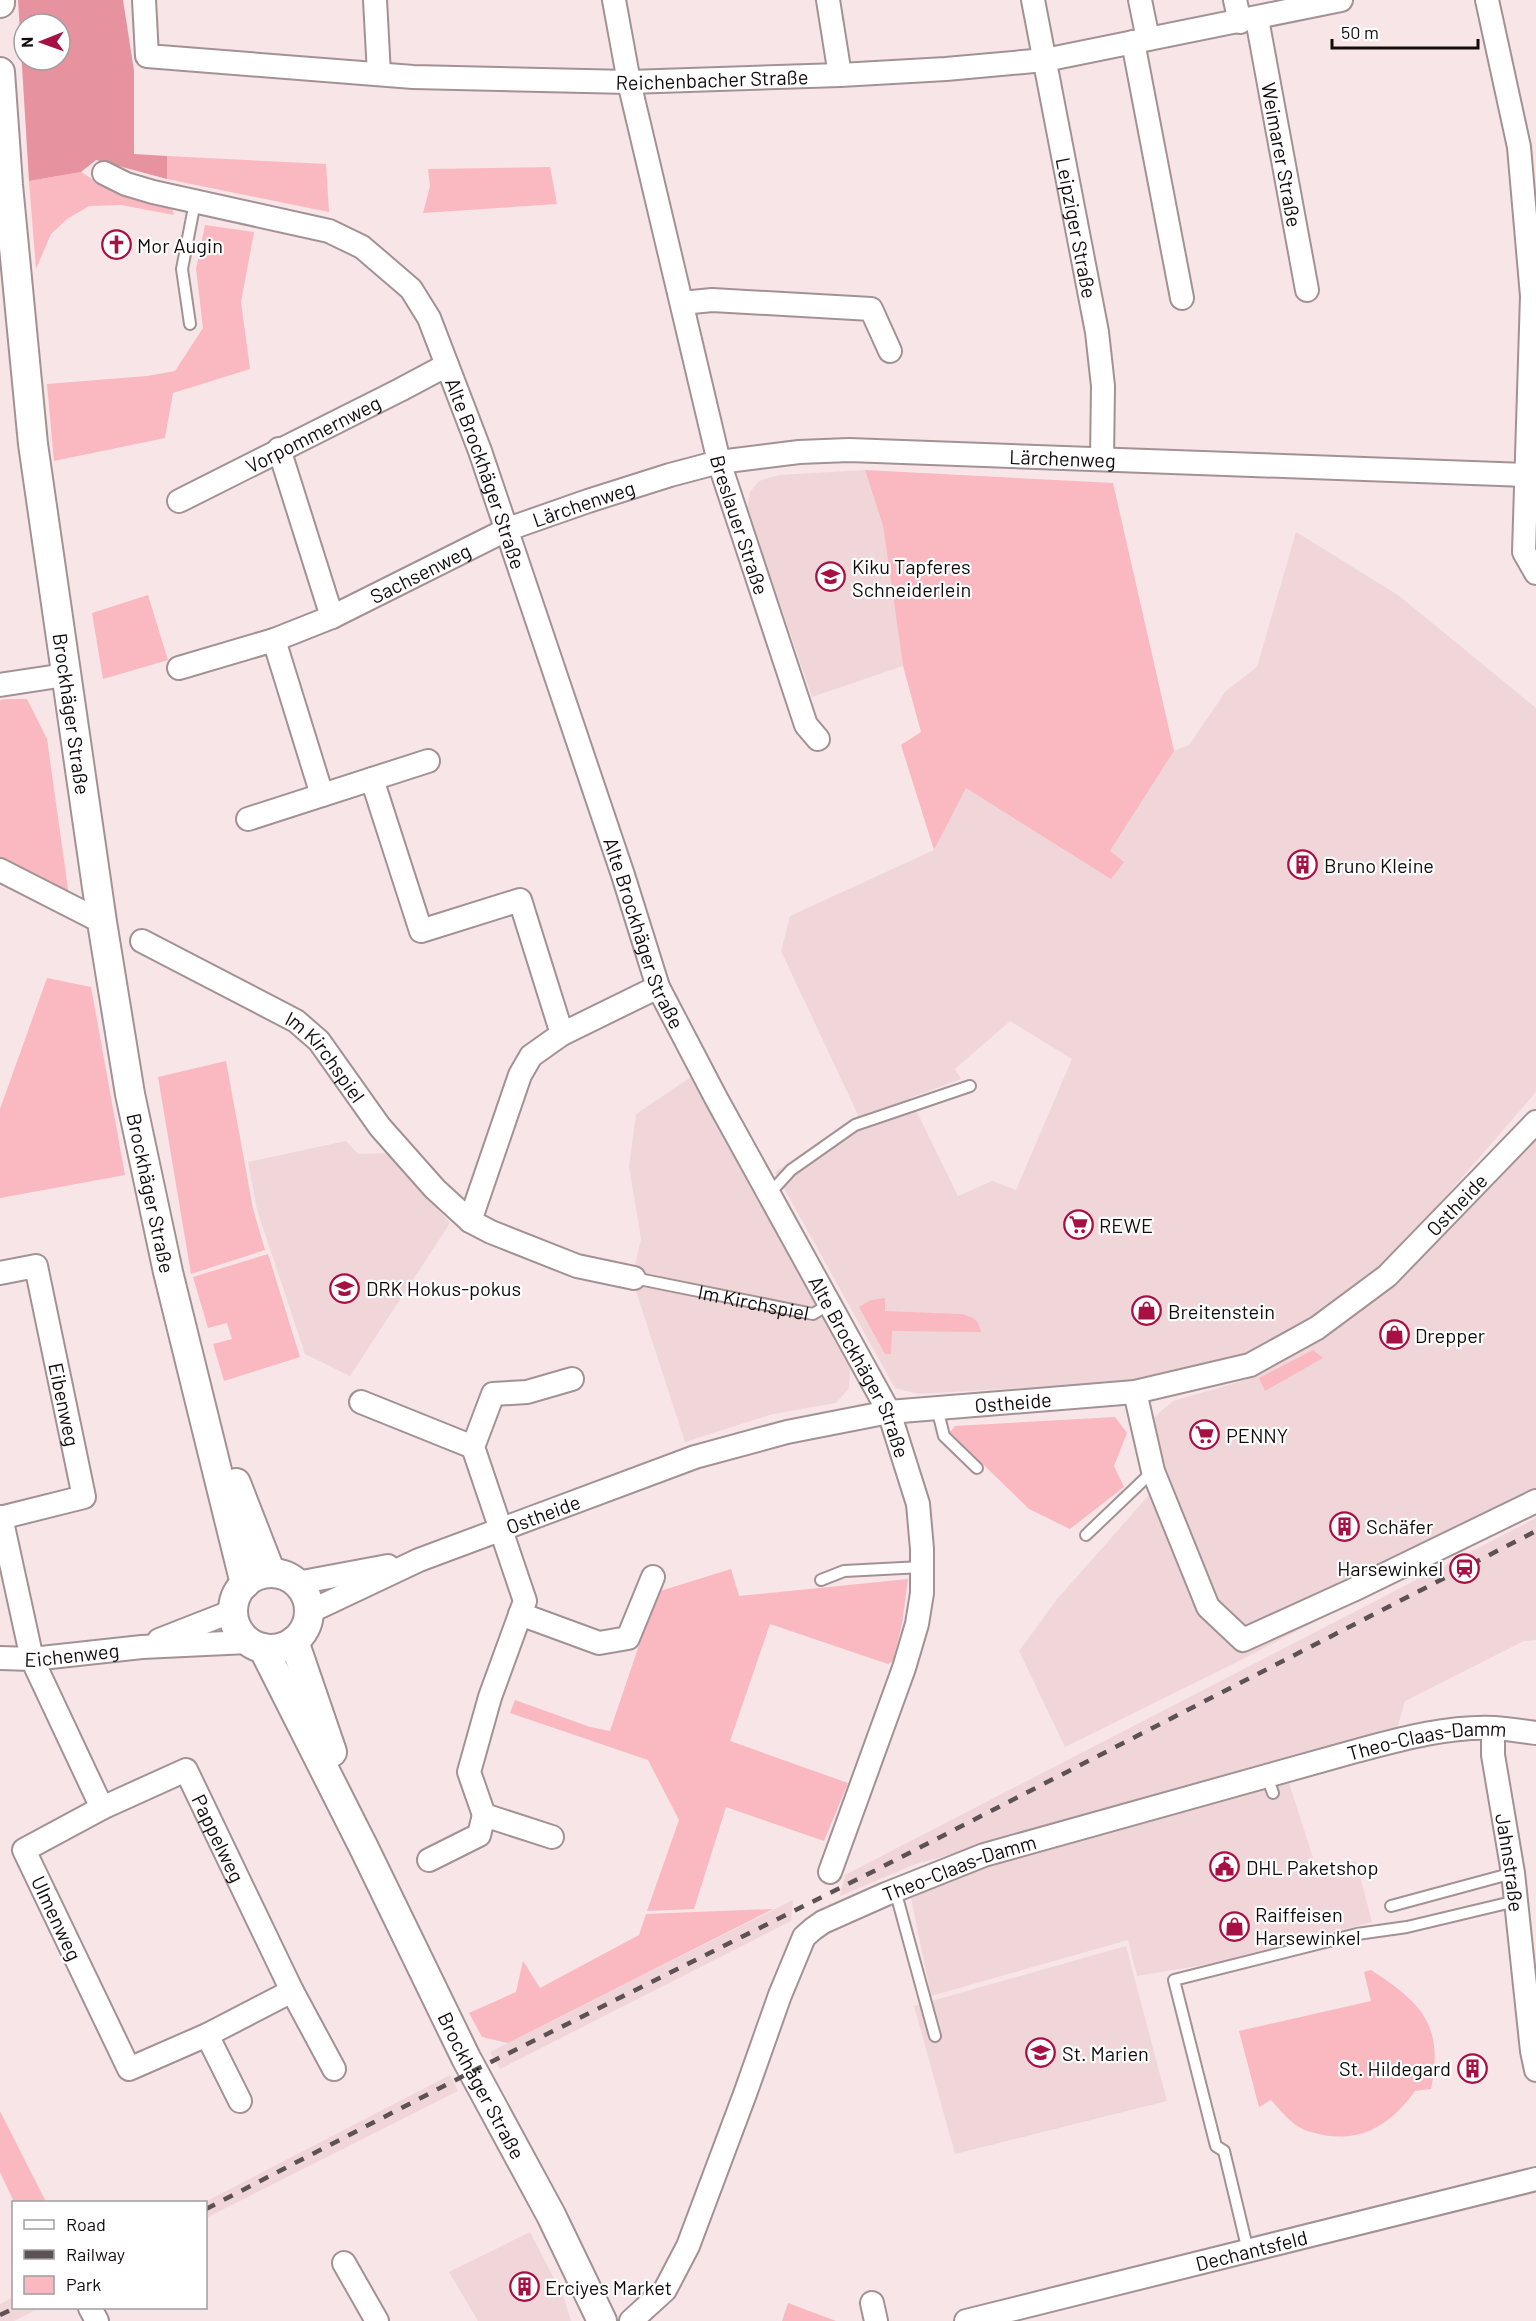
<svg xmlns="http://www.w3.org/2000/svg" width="1536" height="2321" font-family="Barlow,sans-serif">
<rect width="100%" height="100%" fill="#f7e5e7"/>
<path fill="#f1d6d9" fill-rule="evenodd" d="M865,470L883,526L903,666L812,697L747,508L750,492L759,481L779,475Z
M1296,532L1398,595L1536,708V1092L1380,1272L1293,1329L1250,1352L1199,1367L1139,1381L918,1394L895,1388L775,1172L858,1115L781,951L790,916L934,850L966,787L1110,851L1174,751L1189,745L1226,691L1257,667ZM1010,1021L1072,1059L1016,1190L992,1181L958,1196L910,1098L961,1079L955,1069Z
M691,1077L850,1369L849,1388L836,1403L773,1414L685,1442L635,1288L633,1274L641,1239L629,1167L636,1114Z
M1536,1140V1499L1431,1562L1239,1661L1065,1747L1019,1651L1058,1598L1165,1477L1147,1423L1173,1401L1246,1380L1318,1342L1397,1284Z
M346,1141L358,1154L392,1153L426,1196L450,1223L350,1376L305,1354L257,1210L248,1162Z
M1536,1518V1640L1524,1641L1405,1701L1397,1729L913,1865L840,1896L845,1875Z
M1289,1783L1317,1870L1356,1861L1372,1922L1227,1961L1137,1976L1128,1940L931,1996L910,1893L988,1863Z
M793,1900L791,1921L500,2069L490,2052Z
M1126,1946L1167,2101L955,2154L914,2006Z
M450,2075L458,2091L206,2218L205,2202Z
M530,2232L564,2298L571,2321H478L449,2272Z
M13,2297L14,2308H40L14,2321H0V2304Z"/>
<path fill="#fab8c1" d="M167,156L326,164L329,212L167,179Z
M550,167L557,204L423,213L430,186L428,169Z
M81,172L108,189L172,208L174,215L121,205L89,206L67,219L51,234L36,269L29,181Z
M205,225L254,232L241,302L250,369L173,393L165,438L54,461L47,384L147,376L175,371L203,328L196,269Z
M865,470L1113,483L1174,751L1110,851L1124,862L1111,879L966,788L934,850L901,745L921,732L903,666L883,526Z
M148,595L168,660L103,679L92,613Z
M7,699H27L47,739L69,896L0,860V700Z
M47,978L91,987L125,1175L0,1198V1109Z
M226,1061L253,1209L265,1250L191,1274L158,1077Z
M268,1254L300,1357L224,1381L213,1344L232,1339L227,1323L208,1328L193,1277Z
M885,1298V1311L962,1314C973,1317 979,1320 981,1332L892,1331L891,1354H885L859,1307L871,1300Z
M1313,1350L1323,1358L1265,1391L1259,1378Z
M1115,1417L1127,1433L1114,1466L1124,1487L1070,1529L1029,1509L950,1432L955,1426Z
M731,1569L739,1596L908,1579L902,1624L893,1661L888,1664L770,1624L730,1741L848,1783L824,1841L726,1807L694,1909L647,1911L679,1820L648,1760L510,1713L515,1700L590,1727L610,1731L657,1592Z
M773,1909L508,2043L482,2037L469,2013L516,1992L523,1961L540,1988L639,1935L646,1914Z
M1371,1970C1422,2003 1444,2025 1431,2089L1415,2091C1389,2127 1357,2146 1311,2132C1294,2128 1282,2112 1271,2100L1259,2107L1239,2031L1371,2001L1364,1972Z
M0,2111L46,2202H14L0,2172Z
M788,2303L836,2321H782Z"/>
<path fill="#e7929f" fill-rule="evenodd" d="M18,0H123L134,71V154L167,156V179L96,160L81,172L29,181ZM24,24H60V60H24Z"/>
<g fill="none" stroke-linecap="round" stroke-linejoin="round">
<defs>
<g id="service">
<path d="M190,324L182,269L195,202"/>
<path d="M770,1193L791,1170L855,1125L970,1086"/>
<path id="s1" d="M634,1278L813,1314L830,1304"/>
<path d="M937,1408L944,1436L977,1468"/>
<path d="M1086,1535L1153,1471"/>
<path d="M821,1580L844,1571L922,1567"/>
<path d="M1267,1777L1273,1793"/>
<path d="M895,1890L935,2036"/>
<path d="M1391,1906L1513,1873"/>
<path d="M1248,2251L1224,2151L1216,2146L1174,1980L1357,1934L1407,1927L1516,1901"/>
</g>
<g id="minor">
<path id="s2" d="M144,0L147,56L413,77L629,82L840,75L946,69L1045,60L1341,0"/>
<path d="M375,0L379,74"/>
<path id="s3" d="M614,0L629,82L719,462L806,725L818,739"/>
<path d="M828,0L840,75"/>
<path id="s4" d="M1033,0L1097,332L1103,386L1102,459"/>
<path d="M1140,0L1148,39"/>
<path d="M1235,0L1240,22"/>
<path d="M1487,0L1519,147L1532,296L1524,552L1536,573"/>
<path id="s5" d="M1257,19L1307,290"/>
<path d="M1133,42L1182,298"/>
<path id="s6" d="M104,173L126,184L153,192L329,231L362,247L411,289L429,318L480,451L623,875L658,987L716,1098L889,1412L918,1504L922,1549V1593L917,1624L904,1668L830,1872"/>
<path d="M682,303L712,300L871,309L890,351"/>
<path d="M279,449L332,617"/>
<path id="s7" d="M179,501L400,390L447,365"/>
<path d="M274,640L322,795"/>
<path id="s8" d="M179,668L274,640L332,617L508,529L588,501L670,475L719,462L799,452L849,450L1526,475"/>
<path d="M0,685L65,675"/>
<path d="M372,779L421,931L520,900L562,1034"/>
<path d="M248,819L428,761"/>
<path d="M0,870L102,922"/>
<path id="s9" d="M142,941L296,1021L319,1041L380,1127L435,1189L470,1221L491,1232L577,1266L634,1278"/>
<path d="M470,1221L520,1075L531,1056L562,1034L658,987"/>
<path id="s10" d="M0,1273L36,1266L84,1497L0,1518"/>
<path d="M1135,1392L1153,1471L1208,1607L1243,1640L1353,1590L1536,1501"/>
<path d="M361,1402L473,1447"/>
<path d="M1,1517L32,1659L102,1808"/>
<path d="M297,1583L388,1566"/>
<path id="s11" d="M309,1612L419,1560L695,1457L787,1432L889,1412L1135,1392L1250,1365L1317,1328L1387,1276L1536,1122"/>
<path d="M520,1614L599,1643L628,1638L653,1577"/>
<path d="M159,1640L233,1611"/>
<path id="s12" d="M0,1658L32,1659L142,1647L248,1642"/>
<path id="s13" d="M1493,1728V1755L1513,1873L1532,2051L1536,2070"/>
<path d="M552,1837L484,1815L469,1772L490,1697L525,1601L473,1447L493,1394L527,1392L572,1379"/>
<path d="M429,1860L479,1835L484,1815"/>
<path d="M207,2035L292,1991"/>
<path id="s14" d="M240,2101L207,2035L129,2069L24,1850L102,1808L186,1770L292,1991L334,2069"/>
<path d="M344,2263L377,2321"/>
<path d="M872,2303L876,2321"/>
<path d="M90,2308L97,2321"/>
<path id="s15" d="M631,2321L665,2290L688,2246L745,2094L780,1995L804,1937L813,1929L823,1922L886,1894L984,1855L1356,1751C1401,1739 1447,1726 1494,1728C1508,1729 1522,1731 1536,1733"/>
<path id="s16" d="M966,2321L1536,2179"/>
</g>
<g id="tertiary">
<path d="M0,3V0"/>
<path id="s17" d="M0,72L8,185L33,444L102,922L130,1094L168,1272L245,1584"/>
<path d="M236,1483L271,1573"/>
<circle cx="271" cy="1611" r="38"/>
<path d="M294,1641L332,1752"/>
<path id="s18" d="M263,1648L364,1848L466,2058L551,2215L602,2321"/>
</g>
</defs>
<use href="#service" stroke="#a39294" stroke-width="14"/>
<use href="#minor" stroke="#a39294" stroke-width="26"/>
<use href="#tertiary" stroke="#a39294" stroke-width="32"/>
<use href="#service" stroke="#fff" stroke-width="10"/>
<use href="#minor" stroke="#fff" stroke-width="22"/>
<use href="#tertiary" stroke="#fff" stroke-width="28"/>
<path stroke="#5c5253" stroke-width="4.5" stroke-dasharray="10 10" stroke-linecap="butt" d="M206,2209L473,2071L878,1869L1536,1531
M0,2315L15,2308"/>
</g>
<defs>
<symbol id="church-ring" viewBox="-11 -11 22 22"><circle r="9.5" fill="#fff" stroke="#a71043" stroke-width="1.5"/><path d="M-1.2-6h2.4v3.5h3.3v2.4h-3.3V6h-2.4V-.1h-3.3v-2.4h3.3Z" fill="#a71043"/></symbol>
<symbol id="school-ring" viewBox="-11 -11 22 22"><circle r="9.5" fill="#fff" stroke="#a71043" stroke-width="1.5"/><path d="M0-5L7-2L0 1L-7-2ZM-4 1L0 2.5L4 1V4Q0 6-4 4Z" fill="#a71043"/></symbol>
<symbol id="building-ring" viewBox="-11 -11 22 22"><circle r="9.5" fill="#fff" stroke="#a71043" stroke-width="1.5"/><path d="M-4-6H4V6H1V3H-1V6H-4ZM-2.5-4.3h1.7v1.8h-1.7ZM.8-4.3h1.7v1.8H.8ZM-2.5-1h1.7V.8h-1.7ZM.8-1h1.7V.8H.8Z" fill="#a71043"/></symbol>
<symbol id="supermarket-ring" viewBox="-11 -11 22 22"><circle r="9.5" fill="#fff" stroke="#a71043" stroke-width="1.5"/><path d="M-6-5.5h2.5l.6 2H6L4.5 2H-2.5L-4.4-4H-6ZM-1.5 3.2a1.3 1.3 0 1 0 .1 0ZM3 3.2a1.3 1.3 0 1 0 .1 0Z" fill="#a71043"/></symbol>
<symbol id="shop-ring" viewBox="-11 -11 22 22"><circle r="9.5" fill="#fff" stroke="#a71043" stroke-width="1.5"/><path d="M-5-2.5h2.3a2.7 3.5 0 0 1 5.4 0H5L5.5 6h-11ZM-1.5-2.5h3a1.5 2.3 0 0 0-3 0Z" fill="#a71043"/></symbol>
<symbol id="station-ring" viewBox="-11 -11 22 22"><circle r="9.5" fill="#fff" stroke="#a71043" stroke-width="1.5"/><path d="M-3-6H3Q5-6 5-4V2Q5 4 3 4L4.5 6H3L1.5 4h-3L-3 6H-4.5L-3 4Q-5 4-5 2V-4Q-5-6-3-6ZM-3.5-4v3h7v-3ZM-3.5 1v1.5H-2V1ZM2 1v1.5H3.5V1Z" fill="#a71043"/></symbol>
<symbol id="civic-ring" viewBox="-11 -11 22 22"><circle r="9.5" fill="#fff" stroke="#a71043" stroke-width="1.5"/><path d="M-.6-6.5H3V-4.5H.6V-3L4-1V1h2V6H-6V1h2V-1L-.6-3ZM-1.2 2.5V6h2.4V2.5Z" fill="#a71043"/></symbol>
</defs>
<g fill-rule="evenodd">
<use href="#church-ring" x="100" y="228" width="33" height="33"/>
<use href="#school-ring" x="814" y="560" width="33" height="33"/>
<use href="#building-ring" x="1286" y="848" width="33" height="33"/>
<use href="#supermarket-ring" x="1062" y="1208" width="33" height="33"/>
<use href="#school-ring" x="328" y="1272" width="33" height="33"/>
<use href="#shop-ring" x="1130" y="1294" width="33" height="33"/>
<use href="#shop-ring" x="1378" y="1318" width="33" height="33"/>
<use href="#supermarket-ring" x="1188" y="1418" width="33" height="33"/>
<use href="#building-ring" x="1328" y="1510" width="33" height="33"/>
<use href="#station-ring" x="1448" y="1552" width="33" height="33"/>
<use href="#civic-ring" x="1208" y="1850" width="33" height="33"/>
<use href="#shop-ring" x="1218" y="1910" width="33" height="33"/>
<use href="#school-ring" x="1024" y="2036" width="33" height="33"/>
<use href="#building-ring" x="1456" y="2052" width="33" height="33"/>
<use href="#building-ring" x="508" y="2270" width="33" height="33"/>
</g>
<g text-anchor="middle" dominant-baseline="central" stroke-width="4.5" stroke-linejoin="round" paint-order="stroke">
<g font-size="20" fill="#120c0d" stroke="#fff">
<text stroke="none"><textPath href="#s2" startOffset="622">Reichenbacher Straße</textPath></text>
<text stroke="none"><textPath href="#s5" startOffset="138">Weimarer Straße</textPath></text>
<text stroke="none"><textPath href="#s4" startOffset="232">Leipziger Straße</textPath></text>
<text stroke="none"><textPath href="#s7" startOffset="150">Vorpommernweg</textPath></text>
<text stroke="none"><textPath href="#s8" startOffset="924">Lärchenweg</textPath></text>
<text stroke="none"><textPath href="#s6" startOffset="534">Alte Brockhäger Straße</textPath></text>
<text stroke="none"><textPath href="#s8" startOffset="438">Lärchenweg</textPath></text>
<text stroke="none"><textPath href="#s3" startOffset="540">Breslauer Straße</textPath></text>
<text stroke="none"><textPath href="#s8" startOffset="260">Sachsenweg</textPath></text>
<text stroke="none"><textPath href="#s17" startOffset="646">Brockhäger Straße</textPath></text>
<text stroke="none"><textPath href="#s6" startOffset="1020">Alte Brockhäger Straße</textPath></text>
<text stroke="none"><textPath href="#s9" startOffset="220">Im Kirchspiel</textPath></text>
<text stroke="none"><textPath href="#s17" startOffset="1132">Brockhäger Straße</textPath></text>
<text stroke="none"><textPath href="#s11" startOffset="1244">Ostheide</textPath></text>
<text stroke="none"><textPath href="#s1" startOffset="122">Im Kirchspiel</textPath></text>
<text stroke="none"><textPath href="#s6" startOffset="1506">Alte Brockhäger Straße</textPath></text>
<text stroke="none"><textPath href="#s11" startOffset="740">Ostheide</textPath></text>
<text stroke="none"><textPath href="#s10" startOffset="178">Eibenweg</textPath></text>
<text stroke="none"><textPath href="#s11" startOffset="254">Ostheide</textPath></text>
<text stroke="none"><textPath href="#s12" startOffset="72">Eichenweg</textPath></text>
<text stroke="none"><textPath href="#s15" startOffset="1083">Theo-Claas-Damm</textPath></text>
<text stroke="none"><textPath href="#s14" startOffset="658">Pappelweg</textPath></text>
<text stroke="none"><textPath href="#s13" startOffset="136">Jahnstraße</textPath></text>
<text stroke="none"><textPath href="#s15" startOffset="597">Theo-Claas-Damm</textPath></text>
<text transform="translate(57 1918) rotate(65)">Ulmenweg</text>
<text stroke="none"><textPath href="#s18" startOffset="489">Brockhäger Straße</textPath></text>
<text stroke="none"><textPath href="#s16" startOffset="294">Dechantsfeld</textPath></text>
</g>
<g font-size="20" fill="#120c0d" stroke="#fff" text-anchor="start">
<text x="137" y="245">Mor Augin</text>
<text x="852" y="566">Kiku Tapferes<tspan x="852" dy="23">Schneiderlein</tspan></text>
<text x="1324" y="865">Bruno Kleine</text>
<text x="1099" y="1225">REWE</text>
<text x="366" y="1288">DRK Hokus-pokus</text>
<text x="1168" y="1311">Breitenstein</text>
<text x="1415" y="1335">Drepper</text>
<text x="1226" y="1435">PENNY</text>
<text x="1366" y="1526">Schäfer</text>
<text x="1443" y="1568" text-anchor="end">Harsewinkel</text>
<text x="1246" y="1867">DHL Paketshop</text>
<text x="1255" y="1914">Raiffeisen<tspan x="1255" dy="23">Harsewinkel</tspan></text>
<text x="1062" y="2053">St. Marien</text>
<text x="1451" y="2068" text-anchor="end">St. Hildegard</text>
<text x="545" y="2287">Erciyes Market</text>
</g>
</g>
<rect x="12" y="2201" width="195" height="108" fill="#ffffff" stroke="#a09e9e" stroke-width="1.5"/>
<rect x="24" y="2220" width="30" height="9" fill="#ffffff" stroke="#a09e9e" stroke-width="1.5"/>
<text x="66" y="2231" font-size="18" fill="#120c0d">Road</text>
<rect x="24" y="2250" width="30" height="9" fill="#5c5253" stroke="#a09e9e" stroke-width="1.5"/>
<text x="66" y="2261" font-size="18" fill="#120c0d">Railway</text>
<rect x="24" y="2276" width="30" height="18" fill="#fab8c1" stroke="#a09e9e" stroke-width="1.5"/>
<text x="66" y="2291" font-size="18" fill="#120c0d">Park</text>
<g transform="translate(42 42) rotate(269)"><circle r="28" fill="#ffffff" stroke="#a09e9e" stroke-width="1.5"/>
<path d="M0-4.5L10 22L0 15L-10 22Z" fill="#a71043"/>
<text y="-9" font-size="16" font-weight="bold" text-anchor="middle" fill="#120c0d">N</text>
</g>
<path d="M1332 39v9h146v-9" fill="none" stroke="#120c0d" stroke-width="3"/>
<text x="1341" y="39" font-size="18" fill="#120c0d" stroke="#ffffff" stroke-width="4.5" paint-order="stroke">50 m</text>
</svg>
